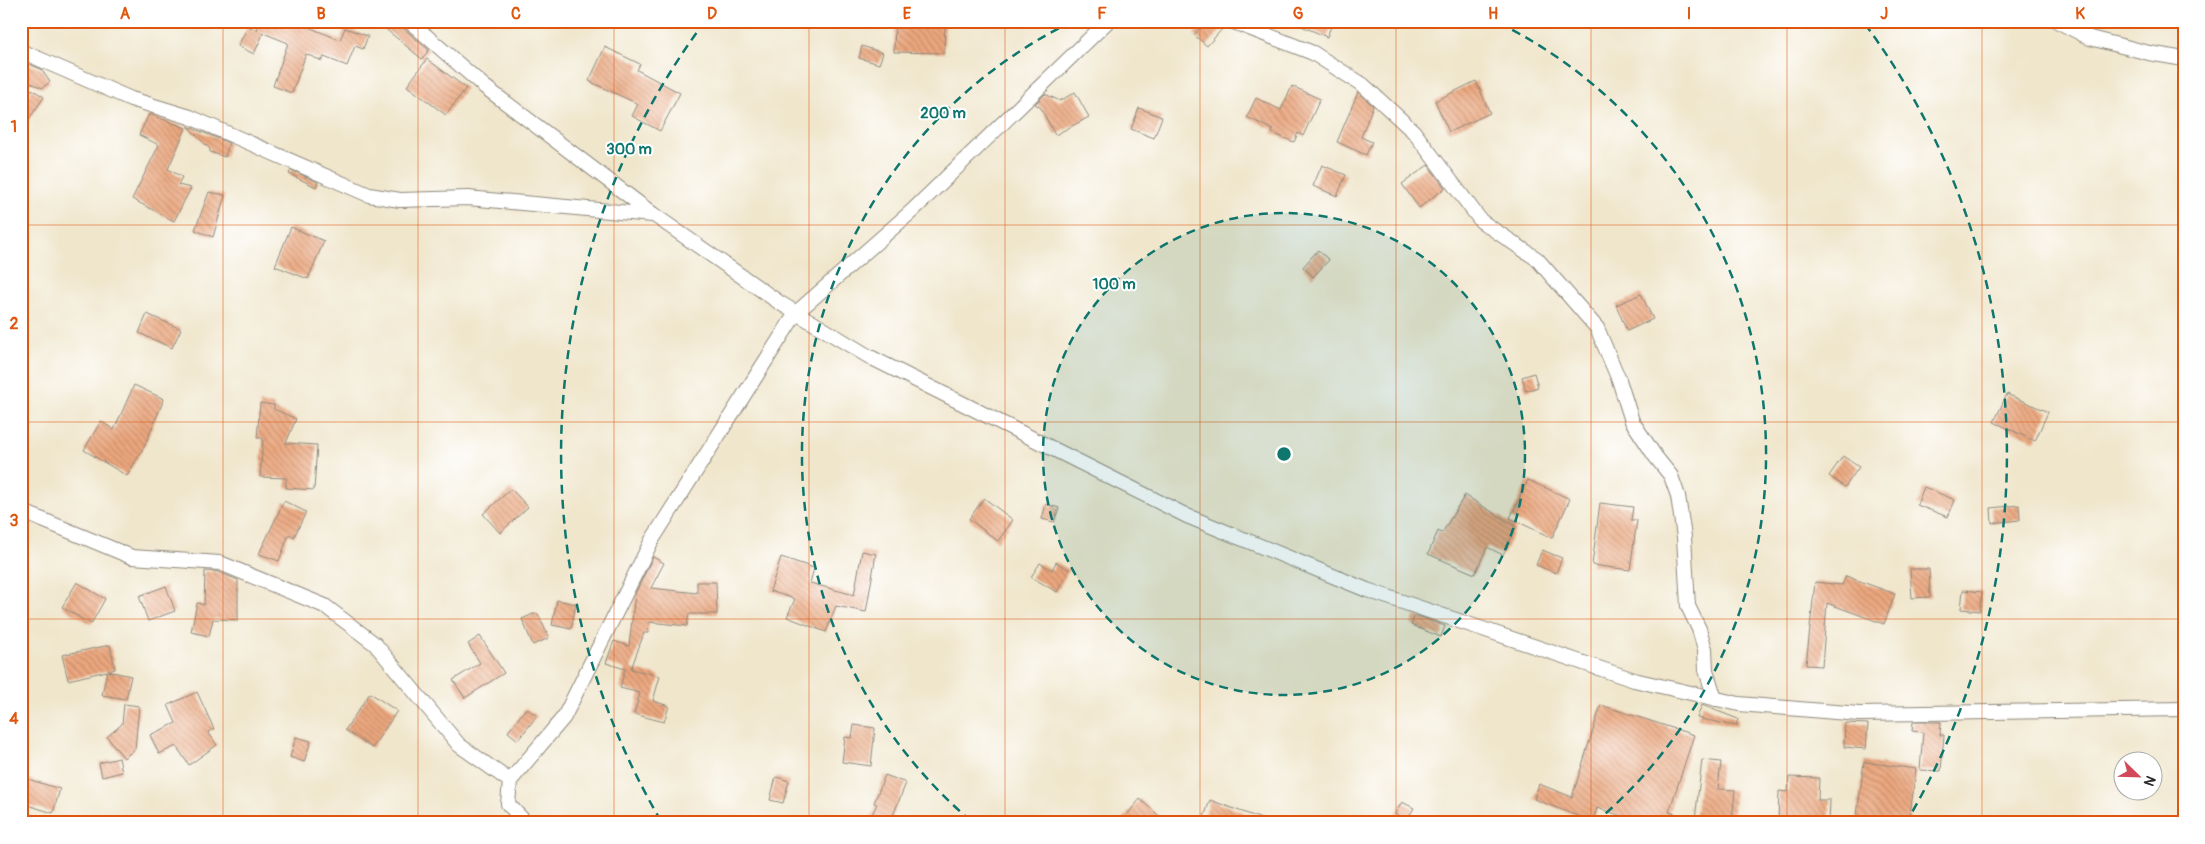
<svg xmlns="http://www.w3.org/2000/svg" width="2205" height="844" font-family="Pangolin,sans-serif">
<defs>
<pattern id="building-back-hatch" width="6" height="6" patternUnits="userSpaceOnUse" patternTransform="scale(1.25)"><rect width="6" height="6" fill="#eca77e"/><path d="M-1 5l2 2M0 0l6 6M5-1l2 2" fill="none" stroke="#bf8867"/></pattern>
</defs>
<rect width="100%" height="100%" fill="#fff"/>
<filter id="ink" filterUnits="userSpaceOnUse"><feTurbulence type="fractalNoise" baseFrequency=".02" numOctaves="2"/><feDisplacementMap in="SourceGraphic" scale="10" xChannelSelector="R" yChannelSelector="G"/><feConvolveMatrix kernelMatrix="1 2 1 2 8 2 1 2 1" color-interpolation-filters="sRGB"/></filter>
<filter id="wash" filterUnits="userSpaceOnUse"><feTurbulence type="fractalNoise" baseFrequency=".0096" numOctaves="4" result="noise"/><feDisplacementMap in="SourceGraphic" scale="20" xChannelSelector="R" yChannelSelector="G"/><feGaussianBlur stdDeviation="1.12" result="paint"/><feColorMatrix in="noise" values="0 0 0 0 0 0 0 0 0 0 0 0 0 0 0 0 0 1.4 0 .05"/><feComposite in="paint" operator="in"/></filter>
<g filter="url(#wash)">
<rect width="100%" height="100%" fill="#f0e6cc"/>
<g id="blocks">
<path fill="url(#building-back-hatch)" d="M260,21H294L340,40L345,28L368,36L363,49L355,46L347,66L324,57L322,61L306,54L292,93L273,86L288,43L261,32L263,34L254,54L238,46L248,26L257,30Z
M376,21H399L403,28L429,50L422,59Z
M895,21L945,22L944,53L894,52Z
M1206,21H1216L1223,28L1207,46L1194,35Z
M1290,21H1333L1327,37Z
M862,46L883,53L879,64L859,58Z
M605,47L640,64L637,70L680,93L660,131L632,116L638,104L589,81Z
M427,59L466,88L446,115L407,86Z
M21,61L41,69L50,82L42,88L21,78Z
M1476,81L1490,113L1449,132L1435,101Z
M1292,86L1320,99L1303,136L1298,133L1294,142L1272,133L1273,130L1247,117L1256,98L1281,110Z
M32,89L44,97L21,131V106Z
M1075,92L1089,117L1055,135L1041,108L1035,104L1045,94L1060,101Z
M1358,92L1373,106L1361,137L1372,142L1366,155L1337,142Z
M1139,108L1162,117L1154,138L1131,129Z
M149,114L186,128L168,169L182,177L178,185L191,188L174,221L132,199L159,145L139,135Z
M187,126L229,143L225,157L210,152V149Z
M1322,165L1346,175L1337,196L1313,186Z
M1428,165L1445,188L1419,208L1402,184Z
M291,170L318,182L316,187L289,174Z
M209,192L225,195L213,237L195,230Z
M291,227L324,241L308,279L275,266Z
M1318,250L1329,260L1313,277L1303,267Z
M1641,294L1653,319L1627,331L1616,305Z
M147,314L181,329L172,348L139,333Z
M1534,373L1538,387L1526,391L1522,377Z
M134,385L164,399L144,447L127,476L84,450L101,421L114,430Z
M2007,394L2048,412L2035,441L1994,422Z
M260,403L274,405V409L296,419L286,443L317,445L314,490L286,488V478L260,477L263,438H257Z
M1843,456L1859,467L1845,487L1829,476Z
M1528,480L1570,499L1552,538L1510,518Z
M1924,487L1955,500L1948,517L1917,505Z
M511,489L528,507L500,533L483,514Z
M1465,495L1516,527L1503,555L1487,547L1475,574L1428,554L1438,531L1442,533Z
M984,498L1013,520L998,541L969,519Z
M284,501L306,512L294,537L289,534L279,561L259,554Z
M1600,503L1633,507L1631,520H1637L1630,570L1592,565Z
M1046,504L1059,508L1054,522L1042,519Z
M2019,505L2020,520L1992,523L1991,508Z
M1542,550L1562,558L1556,573L1536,565Z
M862,551L876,554L866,612L836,606L826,632L787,617L795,599L770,591L781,557L814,568L810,583L854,595Z
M653,557L664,563L651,588L697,593V582H716L717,614H689L687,626L649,622L648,633H644L631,669L660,676L653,701L669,706L664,722L634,714L640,693L620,688L625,669L606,663L614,641L629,646L635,594Z
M1056,562L1069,570L1057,592L1031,577L1040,563L1052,570Z
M1910,569H1929L1930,597L1912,598Z
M205,571L218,572L238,580V620L213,619L209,636L191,632L197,603L204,605Z
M1846,576L1895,594L1884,624L1827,603L1822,666L1806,665L1815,582L1842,585Z
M77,582L105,599L91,624L62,607Z
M166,586L175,611L148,621L139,596Z
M1963,590L1982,592L1980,611L1961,609Z
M557,600L576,604L571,629L552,625Z
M533,614H538L549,638L533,645L522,619Z
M1415,615L1445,626L1441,637L1411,625Z
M480,636L504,673L465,698L453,680L480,663L468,644Z
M110,645L115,669L108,671L131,676L126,699L102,695L107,671L68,680L62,655Z
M197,692L214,729L208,732L217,745L189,765L176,746L159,754L150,735L176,723L168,705Z
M370,693L397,711L372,748L345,730Z
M124,704L139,706L135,749L124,758L107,737L122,724Z
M1601,705L1694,735L1669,812L1695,820L1702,760L1721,762L1718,789L1735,790L1732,823H1644L1597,808L1593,822L1534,799L1539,784L1572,797Z
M1702,705L1738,719L1736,726L1697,718Z
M526,708L537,716L518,740L508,732Z
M1913,722H1941L1940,735H1944L1941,771L1920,770L1923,732L1912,731Z
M1845,723L1868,724L1866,749L1844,747Z
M854,725L875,728L871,766L842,762L845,737L852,738Z
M296,737L311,741L304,762L290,757Z
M119,758L122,772L102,777L99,763Z
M1864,762L1916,769L1909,823H1856Z
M885,775L906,783L890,823H868L877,804L874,803Z
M21,777L60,789L53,813L21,803Z
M776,777L789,781L783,803L770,800Z
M1789,777L1819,778L1818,800H1830L1829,823H1778L1779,791L1788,792Z
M1140,799L1167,823H1120Z
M1210,800L1267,821V823H1202Z
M1402,802L1414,808L1407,820L1395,814Z"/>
</g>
</g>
<g filter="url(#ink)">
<use href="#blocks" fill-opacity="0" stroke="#8e887c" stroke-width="1"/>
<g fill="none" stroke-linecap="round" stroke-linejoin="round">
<defs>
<path id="minor" d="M409,21L485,87L654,215L780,303L868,356L1187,516L1367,590L1634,680L1739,704L1859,714L2184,709
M1231,21L1313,53L1363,85L1414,132L1481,221L1537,259L1597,328L1619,380L1632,421L1655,456L1671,476L1678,496L1684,537L1688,606L1699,629L1705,649L1706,670L1715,699
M2057,21L2090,38L2149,53L2184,59
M21,51L131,99L190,117L369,195L400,200L468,198L653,215
M21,511L132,557L220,563L325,606L375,644L459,745L510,781
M526,823L508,804L510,781L564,717L652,540L796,313L912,211L1108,21"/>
</defs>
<use href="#minor" stroke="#8e887c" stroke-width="16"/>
<use href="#minor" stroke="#fff" stroke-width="14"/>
</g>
</g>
<path fill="none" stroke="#df570e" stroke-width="1" stroke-opacity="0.55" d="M223,21V823M418,21V823M614,21V823M809,21V823M1005,21V823M1200,21V823M1396,21V823M1591,21V823M1787,21V823M1982,21V823M21,225H2184M21,422H2184M21,619H2184"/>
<circle cx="1284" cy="454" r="241" fill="#0f766e" fill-opacity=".12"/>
<g fill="none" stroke="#0f766e" stroke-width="2.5" stroke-dasharray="9 6">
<circle cx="1284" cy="454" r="241"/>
<path d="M971 821A482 482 0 0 1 1069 23M1499 23A482 482 0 0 1 1597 821"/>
<path d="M661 821A723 723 0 0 1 703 24M1865 24A723 723 0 0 1 1907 821"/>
</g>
<circle cx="1284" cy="454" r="8" fill="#0f766e" stroke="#fff" stroke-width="2.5"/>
<g font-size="15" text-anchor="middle" font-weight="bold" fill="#0f766e" stroke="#fff" stroke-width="4" stroke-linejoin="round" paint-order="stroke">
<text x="943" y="118">200 m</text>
<text x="629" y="154">300 m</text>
<text x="1114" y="289">100 m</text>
</g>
<rect width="2205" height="844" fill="none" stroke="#fff" stroke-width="55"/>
<g transform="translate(2138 776) rotate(113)"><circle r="24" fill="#ffffff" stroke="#aaaaaa"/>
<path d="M0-4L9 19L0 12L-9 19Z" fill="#d1495b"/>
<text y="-8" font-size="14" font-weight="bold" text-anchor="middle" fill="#2b2b2b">N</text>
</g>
<rect x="28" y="28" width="2150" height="788" fill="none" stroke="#df570e" stroke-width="2"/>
<g font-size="16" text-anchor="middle" font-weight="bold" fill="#df570e">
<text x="125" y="19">A</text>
<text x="321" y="19">B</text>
<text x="516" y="19">C</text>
<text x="712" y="19">D</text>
<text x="907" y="19">E</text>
<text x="1102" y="19">F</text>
<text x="1298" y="19">G</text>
<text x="1493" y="19">H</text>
<text x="1689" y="19">I</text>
<text x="1884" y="19">J</text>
<text x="2080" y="19">K</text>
<text x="14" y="132">1</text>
<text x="14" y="329">2</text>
<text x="14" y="526">3</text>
<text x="14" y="724">4</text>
</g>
</svg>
